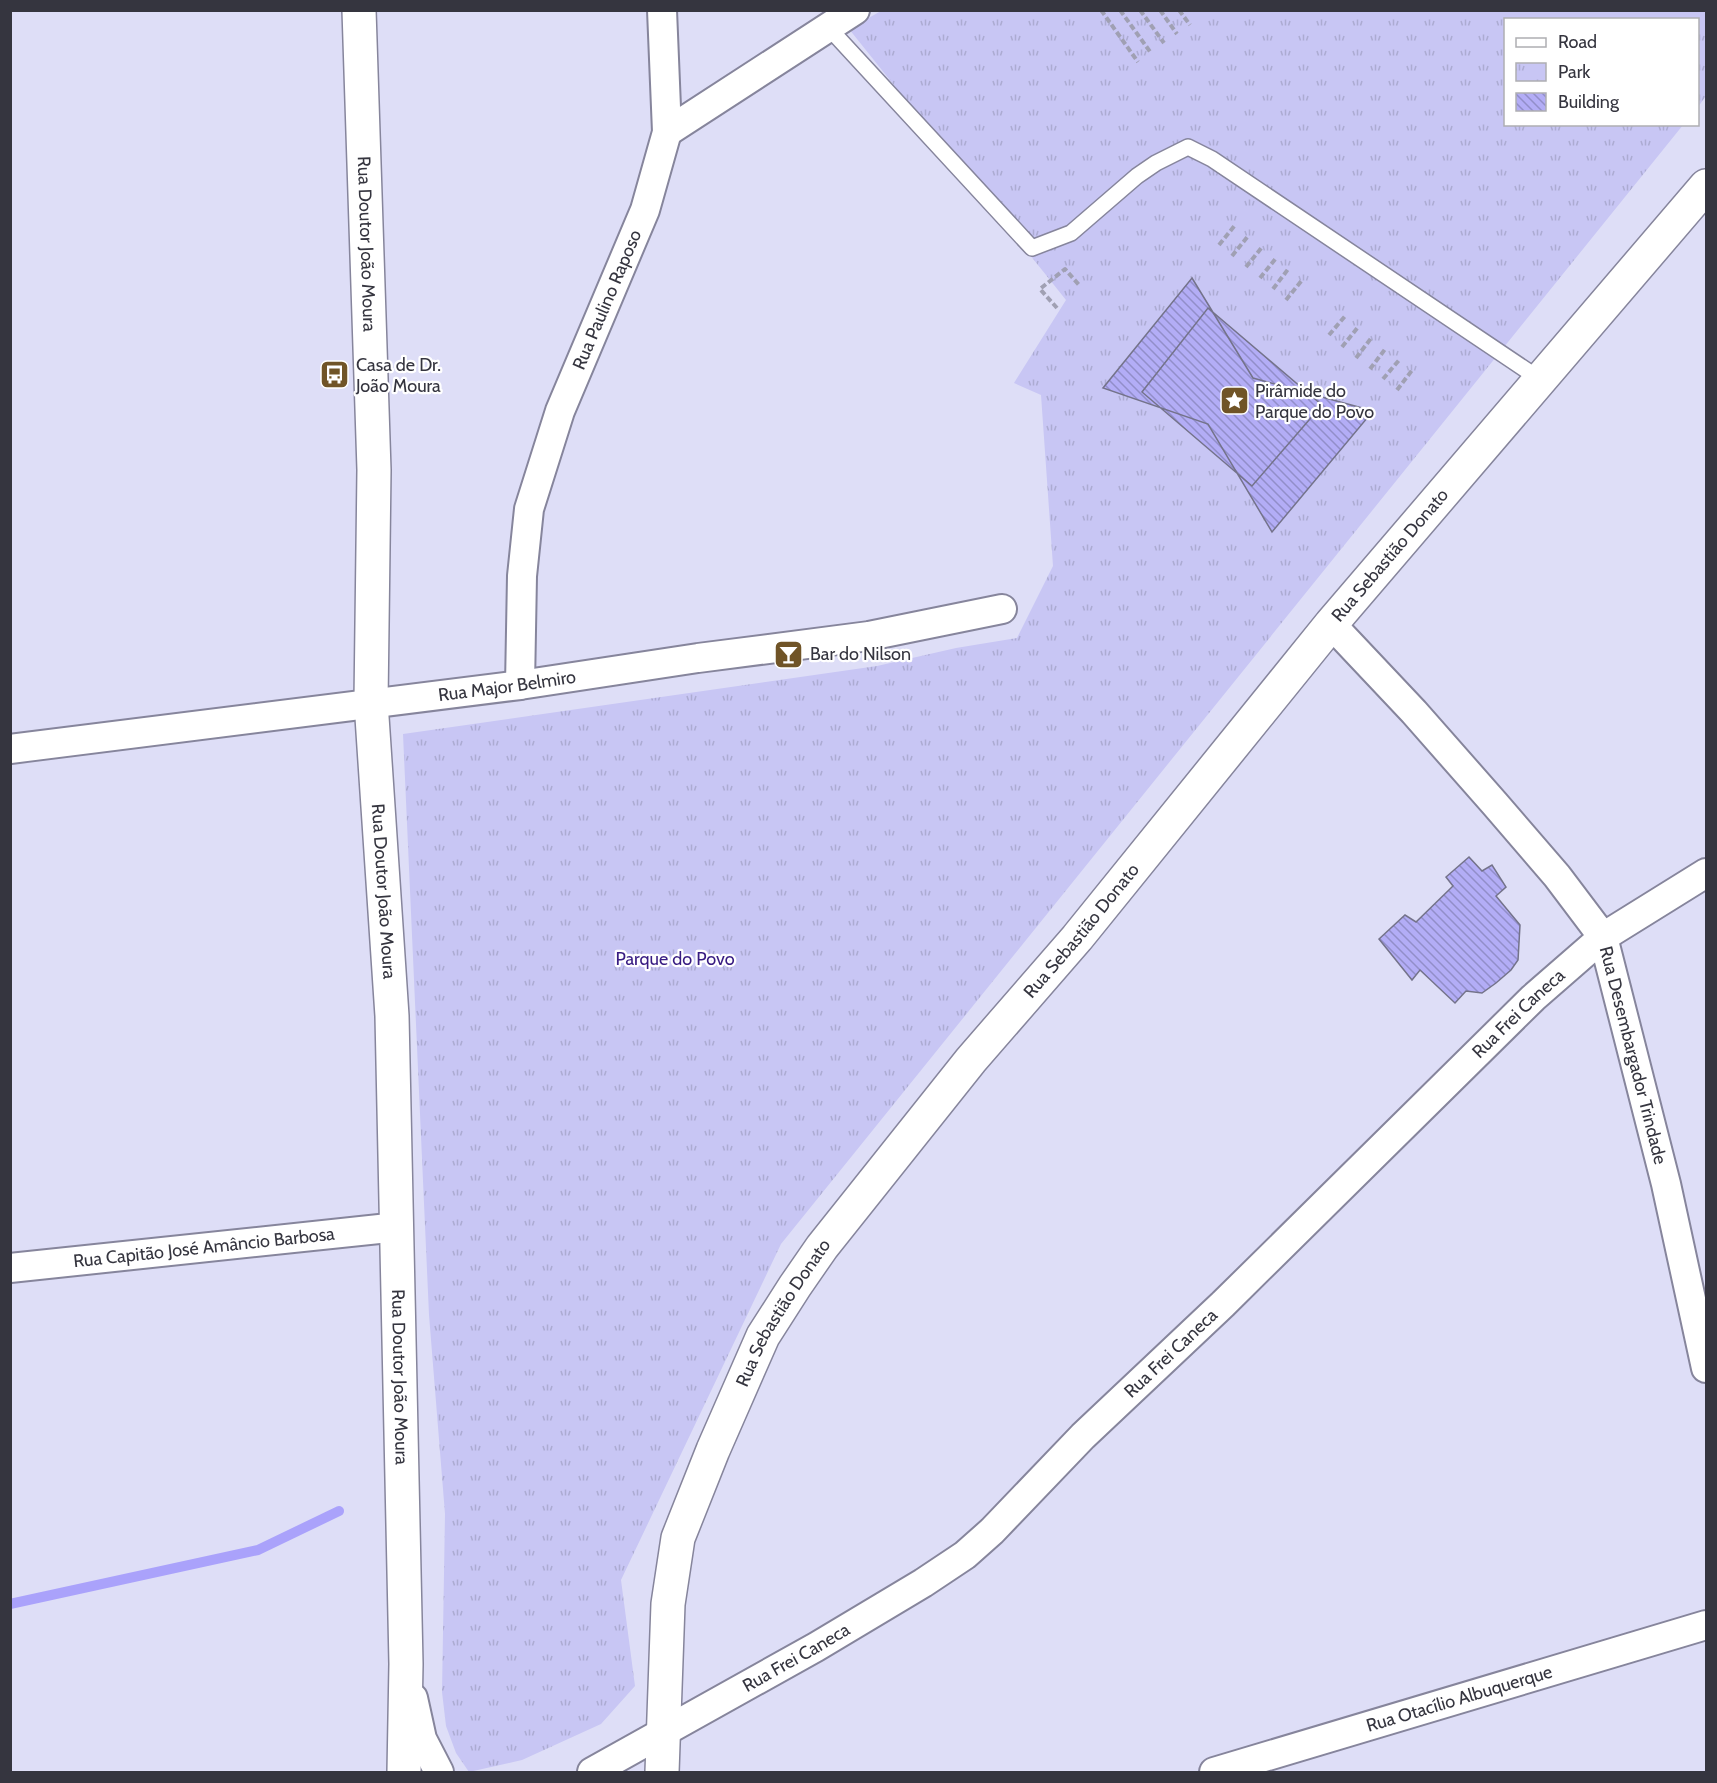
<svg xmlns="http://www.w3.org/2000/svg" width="1717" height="1783" font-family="Cabin,sans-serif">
<defs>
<pattern id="park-tufts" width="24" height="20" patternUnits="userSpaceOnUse" patternTransform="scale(1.5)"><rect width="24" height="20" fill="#c8c6f4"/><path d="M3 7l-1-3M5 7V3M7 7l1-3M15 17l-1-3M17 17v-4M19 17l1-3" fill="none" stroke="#acabd2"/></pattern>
<pattern id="building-back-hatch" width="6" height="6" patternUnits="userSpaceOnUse" patternTransform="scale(1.5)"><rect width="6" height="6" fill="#b3adf6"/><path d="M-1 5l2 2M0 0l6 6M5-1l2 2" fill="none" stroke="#928ec9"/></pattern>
</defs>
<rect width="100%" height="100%" fill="#dedef7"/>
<path fill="url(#park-tufts)" d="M881,11H1706V96L1698,107V20H1506V124L1683,125L781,1244L621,1580L635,1686L601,1724L522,1760L469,1772L456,1753L446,1726L442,1692L445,1514L429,1315L403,734L877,666L956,648L1017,638L1053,566L1041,395L1014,383L1066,300L849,29Z"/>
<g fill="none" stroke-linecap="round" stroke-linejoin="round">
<path stroke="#aaa2fb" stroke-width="10" d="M10,1604L258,1550L339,1511"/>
</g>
<path fill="url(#building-back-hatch)" stroke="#74738a" stroke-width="1.5" d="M1192,278L1253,378L1373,411L1272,532L1208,424L1103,388Z
M1208,308L1322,405L1252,486L1142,392Z
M1469,857L1482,871L1492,865L1506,887L1496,896L1520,925L1518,960L1511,970L1496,983L1482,993L1466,991L1455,1003L1420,970L1412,980L1379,939L1405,915L1416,922L1453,886L1446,877Z"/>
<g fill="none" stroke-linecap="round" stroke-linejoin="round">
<defs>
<path id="lane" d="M828,27L1032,248L1071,233L1137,176L1156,163L1188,147L1212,159L1541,380"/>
<g id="street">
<path d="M667,132L855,10"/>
<path id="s1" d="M1331,624L1414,712L1495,804L1557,876L1603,937L1666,1184L1706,1368"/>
<path id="s2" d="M520,685L522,576L529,509L560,411L645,210L667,132L662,10"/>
<path id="s3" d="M10,749L520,685L698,658L869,636L1002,609"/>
<path id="s4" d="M10,1268L398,1227"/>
<path d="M413,1698L422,1739L439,1772"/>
<path id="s5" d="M592,1772L816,1647L923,1583L965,1555L992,1531L1083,1436L1223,1304L1533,998L1603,937L1706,873"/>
<path id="s6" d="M1214,1772L1706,1625"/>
</g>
<g id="secondary">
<path id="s7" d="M359,10L374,470L371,702L392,1016L406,1664L404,1772"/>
</g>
<g id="primary">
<path id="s8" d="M662,1772L668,1604L678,1538L713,1450L763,1336L795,1286L822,1247L971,1060L1077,938L1331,624L1706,186"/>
</g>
</defs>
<use href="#lane" stroke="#86859c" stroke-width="18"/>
<use href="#street" stroke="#86859c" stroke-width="32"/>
<use href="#secondary" stroke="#86859c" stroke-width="36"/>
<use href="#primary" stroke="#86859c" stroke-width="36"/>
<path stroke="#a0a0b3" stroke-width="4" stroke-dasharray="6 3" stroke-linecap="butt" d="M1101,10L1138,62
M1120,10L1151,53
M1140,10L1164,43
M1160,10L1177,34
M1179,10L1190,25
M1219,245L1236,224
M1232,256L1249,235
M1246,267L1263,246
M1260,278L1277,257
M1273,289L1289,268
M1286,300L1303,279
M1057,308L1040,289L1065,269L1079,285
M1329,335L1346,315
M1342,347L1359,326
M1356,358L1372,337
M1370,369L1386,348
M1383,379L1400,359
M1397,390L1413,369"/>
<use href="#lane" stroke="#fff" stroke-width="15"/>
<use href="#street" stroke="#fff" stroke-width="28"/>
<use href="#secondary" stroke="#fff" stroke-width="33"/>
<use href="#primary" stroke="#fff" stroke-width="33"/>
</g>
<defs>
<symbol id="bus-square" viewBox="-11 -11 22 22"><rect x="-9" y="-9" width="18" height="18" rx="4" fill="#705427" stroke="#fff"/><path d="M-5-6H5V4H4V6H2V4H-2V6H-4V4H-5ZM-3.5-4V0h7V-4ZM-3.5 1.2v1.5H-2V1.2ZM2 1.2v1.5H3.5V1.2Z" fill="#fff"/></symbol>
<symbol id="sight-square" viewBox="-11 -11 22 22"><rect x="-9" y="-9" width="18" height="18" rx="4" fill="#705427" stroke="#fff"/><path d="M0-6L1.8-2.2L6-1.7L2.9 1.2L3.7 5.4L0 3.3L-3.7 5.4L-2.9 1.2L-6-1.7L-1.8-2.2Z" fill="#fff"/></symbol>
<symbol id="bar-square" viewBox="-11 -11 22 22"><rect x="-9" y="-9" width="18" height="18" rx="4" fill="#705427" stroke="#fff"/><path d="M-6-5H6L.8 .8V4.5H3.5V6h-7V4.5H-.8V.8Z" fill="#fff"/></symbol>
</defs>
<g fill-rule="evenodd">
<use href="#bus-square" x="318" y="358" width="33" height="33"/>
<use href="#sight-square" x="1218" y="384" width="33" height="33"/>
<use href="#bar-square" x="772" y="638" width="33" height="33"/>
</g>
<g text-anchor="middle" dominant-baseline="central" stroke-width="4.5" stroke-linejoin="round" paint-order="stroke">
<g font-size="18" fill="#35353f" stroke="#fff">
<text stroke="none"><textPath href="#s7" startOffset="234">Rua Doutor João Moura</textPath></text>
<text stroke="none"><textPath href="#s2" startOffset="400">Rua Paulino Raposo</textPath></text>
<text stroke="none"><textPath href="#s8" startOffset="1456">Rua Sebastião Donato</textPath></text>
<text stroke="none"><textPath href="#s3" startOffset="501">Rua Major Belmiro</textPath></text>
<text stroke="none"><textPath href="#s7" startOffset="882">Rua Doutor João Moura</textPath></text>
<text stroke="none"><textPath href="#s8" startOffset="970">Rua Sebastião Donato</textPath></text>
<text stroke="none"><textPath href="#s5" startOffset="1206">Rua Frei Caneca</textPath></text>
<text stroke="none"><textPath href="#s1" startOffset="537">Rua Desembargador Trindade</textPath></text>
<text stroke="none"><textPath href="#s4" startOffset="195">Rua Capitão José Amâncio Barbosa</textPath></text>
<text stroke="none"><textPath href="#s8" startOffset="484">Rua Sebastião Donato</textPath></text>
<text stroke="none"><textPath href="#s5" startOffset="720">Rua Frei Caneca</textPath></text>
<text stroke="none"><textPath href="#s7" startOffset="1368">Rua Doutor João Moura</textPath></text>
<text stroke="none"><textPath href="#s5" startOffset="234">Rua Frei Caneca</textPath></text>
<text stroke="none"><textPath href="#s6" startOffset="256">Rua Otacílio Albuquerque</textPath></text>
</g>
<g font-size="18" fill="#35353f" stroke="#fff" text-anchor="start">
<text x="356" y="365">Casa de Dr.<tspan x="356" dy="21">João Moura</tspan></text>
<text x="1255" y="391">Pirâmide do<tspan x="1255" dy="21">Parque do Povo</tspan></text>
<text x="810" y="654">Bar do Nilson</text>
</g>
<g font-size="18" fill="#381c82" stroke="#fff">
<text x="675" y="959">Parque do Povo</text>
</g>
</g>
<rect width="1717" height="1783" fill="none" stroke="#35353f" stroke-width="24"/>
<rect x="1504" y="18" width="195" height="108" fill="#ffffff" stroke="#aeaeb2" stroke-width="1.5"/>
<rect x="1516" y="38" width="30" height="9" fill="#ffffff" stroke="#aeaeb2" stroke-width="1.5"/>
<text x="1558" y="48" font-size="18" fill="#35353f">Road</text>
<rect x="1516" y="63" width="30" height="18" fill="url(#park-tufts)" stroke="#aeaeb2" stroke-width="1.5"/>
<text x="1558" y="78" font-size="18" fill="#35353f">Park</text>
<rect x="1516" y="93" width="30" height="18" fill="url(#building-back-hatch)" stroke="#aeaeb2" stroke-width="1.5"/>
<text x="1558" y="108" font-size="18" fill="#35353f">Building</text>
</svg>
